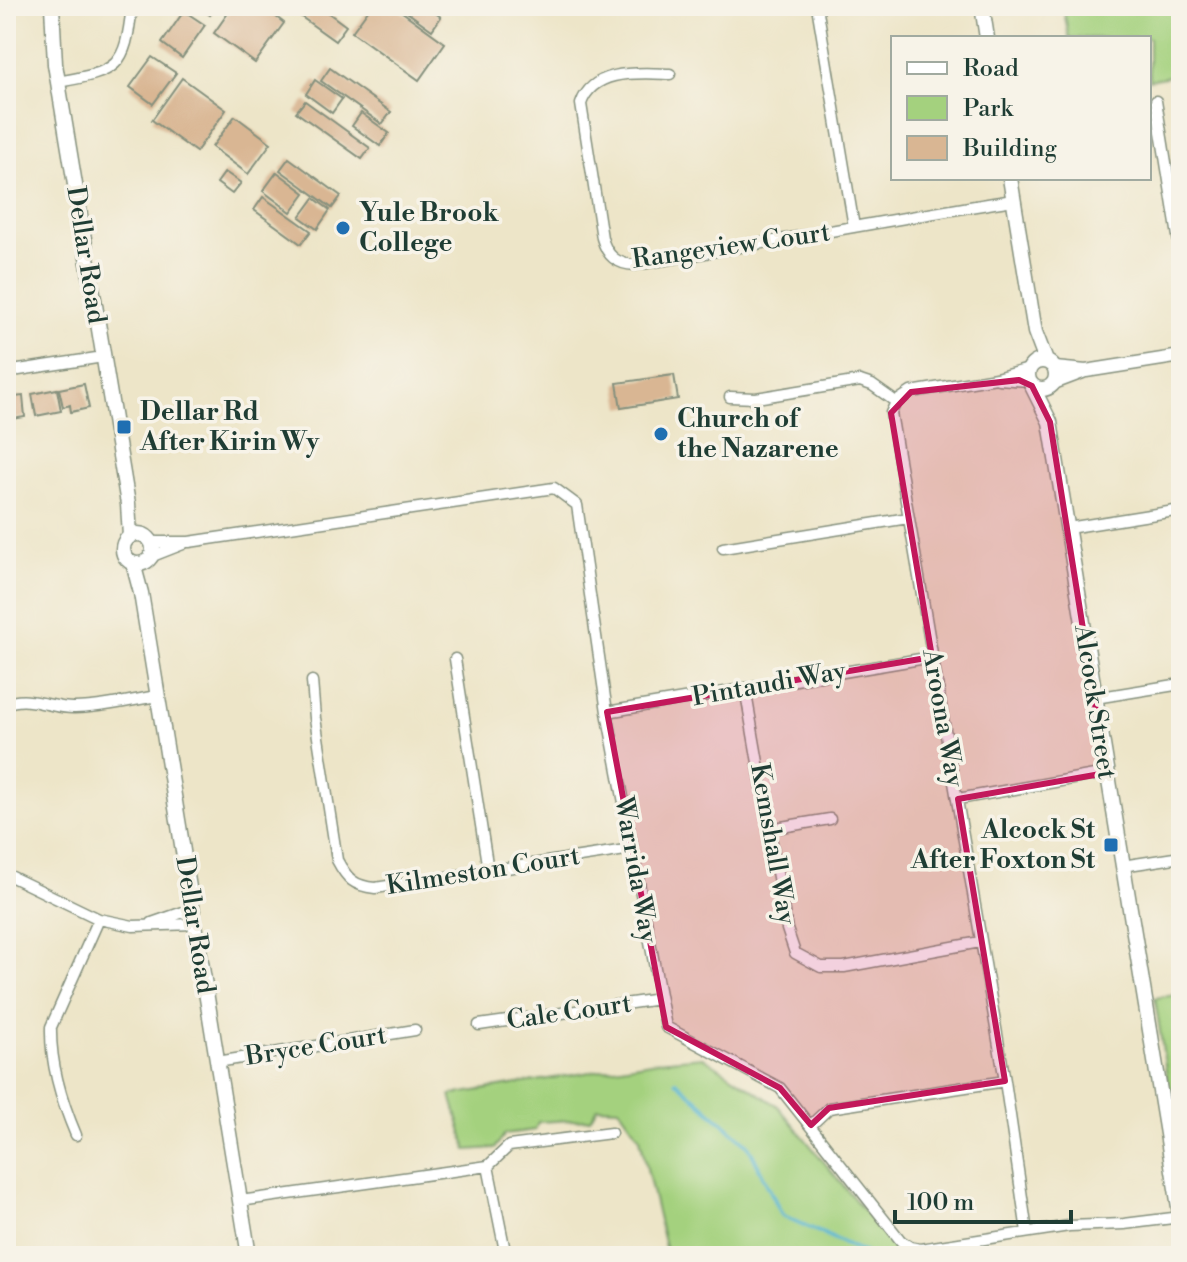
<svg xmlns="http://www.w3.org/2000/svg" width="1187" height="1262" font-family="'Libre Bodoni',serif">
<rect width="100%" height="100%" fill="#f7f3e8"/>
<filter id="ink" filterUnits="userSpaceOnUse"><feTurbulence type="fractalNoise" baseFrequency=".0125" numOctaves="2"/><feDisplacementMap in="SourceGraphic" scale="16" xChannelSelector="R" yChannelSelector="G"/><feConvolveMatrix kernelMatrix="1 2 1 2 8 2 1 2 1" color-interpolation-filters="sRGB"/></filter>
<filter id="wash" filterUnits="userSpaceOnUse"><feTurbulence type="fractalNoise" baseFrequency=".006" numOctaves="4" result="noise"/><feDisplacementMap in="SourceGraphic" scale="32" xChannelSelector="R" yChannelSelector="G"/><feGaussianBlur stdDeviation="1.8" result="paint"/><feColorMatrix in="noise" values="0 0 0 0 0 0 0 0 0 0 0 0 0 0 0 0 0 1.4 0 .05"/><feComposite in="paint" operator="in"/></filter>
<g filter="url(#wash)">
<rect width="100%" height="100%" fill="#ede5c8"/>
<path fill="#a4d17e" stroke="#628759" stroke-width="2" d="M1063,6H1181V74L1149,80V38H1069Z
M1181,994V1171L1155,998Z
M703,1057L778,1106L897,1251L905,1256H667L640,1138L619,1108L597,1107L590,1119L538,1122L535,1130L505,1134L495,1148L467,1150L451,1095L657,1061Z"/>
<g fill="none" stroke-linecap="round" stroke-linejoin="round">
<path stroke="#50b3cf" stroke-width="4" d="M676,1081L748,1145L782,1215L865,1253L866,1256"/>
</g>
<g id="blocks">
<path fill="#d9b693" d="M198,6H217L210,15Z
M233,6H262L284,23L255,63L214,33Z
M307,6H319L346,26L335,41L300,16Z
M371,6H394L445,43L419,80L352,32Z
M411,6H425L441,17L432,30L407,12Z
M184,11L205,25L182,58L162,43Z
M152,57L176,73L153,104L130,87Z
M330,68L391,112L382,124L321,81Z
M182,78L226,110L196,152L152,120Z
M315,80L342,99L332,113L306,94Z
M305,101L370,148L362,159L296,112Z
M361,113L389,133L380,146L352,126Z
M235,116L271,143L248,174L212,147Z
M289,158L341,196L332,208L280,170Z
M225,172L241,183L232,194L217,183Z
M277,172L305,193L291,212L263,191Z
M263,197L311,231L301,244L254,210Z
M314,198L330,210L317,229L300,217Z
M674,375L678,399L621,408L617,383Z
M84,384L89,408L71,412L70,405L63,407L59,389Z
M57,389L61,411L36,416L32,394Z
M23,396L25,417L6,420V398Z"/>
</g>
</g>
<g filter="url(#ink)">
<use href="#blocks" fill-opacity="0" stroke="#86917e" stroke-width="2"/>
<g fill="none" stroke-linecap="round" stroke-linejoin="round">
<defs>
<path id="minor" d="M817,6L854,227
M670,74C639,73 593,68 581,104L602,238C607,256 616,264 635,265C761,244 887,220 1013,200
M58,82C118,71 125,69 132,6
M1156,101L1181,255
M6,372L103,357
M998,379L1029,381
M730,397L756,398L860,381L872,385L896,402
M1068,528L1181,510
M150,542H189L554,488L577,505L607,712L666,1027L780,1088L901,1241L910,1247L920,1249L1069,1226L1124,1224L1181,1217
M723,548L908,518
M150,557L183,544
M455,659L488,870
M312,681L315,718L337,860C347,879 354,886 375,888L632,849
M745,688L787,929L795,953L821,967H844L980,942
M1095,698L1181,684
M6,704C28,694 53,709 75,708C102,708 131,700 158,696
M607,712L932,657
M958,799L1106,773
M769,829L830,819
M1122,866L1181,857
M6,874L99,919L133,926L195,924
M152,923L192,909
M479,1025L659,999
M217,1062L415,1030
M811,1125L829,1108L1005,1081
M76,1135C62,1102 50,1064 51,1027L99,919
M488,1166L509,1146L611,1133
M240,1201L488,1166L506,1256
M1027,1232L1005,1081L891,413L896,402L911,392L996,378L1029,369"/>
<path id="tertiary" d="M1055,368L1086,371L1181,356
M1054,383L1083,372"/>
<path id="secondary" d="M52,6L55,64L128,504L130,536
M982,6L987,38
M1010,178L1035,332L1046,361
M1028 375a14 14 0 1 1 28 0a14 14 0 1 1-28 0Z
M1032,386L1050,422L1181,1219
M123 549a15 15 0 1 1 30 0a15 15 0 1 1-30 0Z
M133,563L141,593L249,1256"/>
</defs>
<use href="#minor" stroke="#86917e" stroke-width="13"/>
<use href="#tertiary" stroke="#86917e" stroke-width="15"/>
<use href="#secondary" stroke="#86917e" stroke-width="17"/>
<use href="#minor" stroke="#fff" stroke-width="10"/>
<use href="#tertiary" stroke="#fff" stroke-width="12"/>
<use href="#secondary" stroke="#fff" stroke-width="14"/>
</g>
</g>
<path fill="#c2185b" fill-opacity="0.2" stroke="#c2185b" stroke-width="6" stroke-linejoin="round" d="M1019,380L1032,386L1050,422L1106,773L958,799L1005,1081L829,1108L811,1125L780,1088L666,1027L607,712L932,657L891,413L911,392Z"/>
<g fill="#1f6fb2" stroke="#f7f3e8" stroke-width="3">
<circle cx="343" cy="228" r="8"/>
<rect x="116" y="419" width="16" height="16" rx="4"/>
<circle cx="661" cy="434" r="8"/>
<rect x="1103" y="837" width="16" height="16" rx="4"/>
</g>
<g text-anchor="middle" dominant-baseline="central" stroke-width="7" stroke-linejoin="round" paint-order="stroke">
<g font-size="26" font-weight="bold" fill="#1f3d34" stroke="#f7f3e8" text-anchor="start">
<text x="359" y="213">Yule Brook<tspan x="359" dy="30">College</tspan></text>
<text x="140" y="412">Dellar Rd<tspan x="140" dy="30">After Kirin Wy</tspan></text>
<text x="677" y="419">Church of<tspan x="677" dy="30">the Nazarene</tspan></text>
<text x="1095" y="830" text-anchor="end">Alcock St<tspan x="1095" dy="30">After Foxton St</tspan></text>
</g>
<g font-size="26" fill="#1f3d34" stroke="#f7f3e8">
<text transform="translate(731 246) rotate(-8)">Rangeview Court</text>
<text transform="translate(86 255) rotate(81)">Dellar Road</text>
<text transform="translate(769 684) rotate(-10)">Pintaudi Way</text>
<text transform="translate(1095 702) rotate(81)">Alcock Street</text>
<text transform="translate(943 718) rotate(80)">Aroona Way</text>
<text transform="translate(773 844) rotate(80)">Kemshall Way</text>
<text transform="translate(636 870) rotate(80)">Warrida Way</text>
<text transform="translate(483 871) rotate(-9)">Kilmeston Court</text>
<text transform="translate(195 925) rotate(81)">Dellar Road</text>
<text transform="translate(569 1012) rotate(-8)">Cale Court</text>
<text transform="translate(316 1046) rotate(-9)">Bryce Court</text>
</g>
</g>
<rect width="1187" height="1262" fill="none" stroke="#f7f3e8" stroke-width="32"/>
<rect x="891" y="36" width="260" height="144" fill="#f7f3e8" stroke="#a1aaa0" stroke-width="2"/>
<rect x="907" y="62" width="40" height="12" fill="#ffffff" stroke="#a1aaa0" stroke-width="2"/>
<text x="963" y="76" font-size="24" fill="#1f3d34">Road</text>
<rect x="907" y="96" width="40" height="24" fill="#a4d17e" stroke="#a1aaa0" stroke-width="2"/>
<text x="963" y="116" font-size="24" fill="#1f3d34">Park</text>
<rect x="907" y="136" width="40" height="24" fill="#d9b693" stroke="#a1aaa0" stroke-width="2"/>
<text x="963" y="156" font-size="24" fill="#1f3d34">Building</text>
<path d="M895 1210v12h176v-12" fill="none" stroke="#1f3d34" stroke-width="4"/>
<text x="907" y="1210" font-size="24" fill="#1f3d34" stroke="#f7f3e8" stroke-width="6" paint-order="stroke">100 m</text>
</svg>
